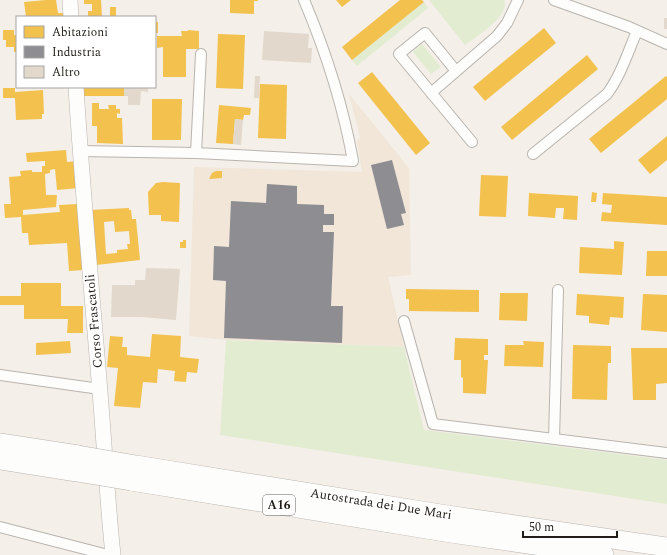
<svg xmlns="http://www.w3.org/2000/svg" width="667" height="555" font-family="Spectral,serif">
<rect width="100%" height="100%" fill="#f4efe8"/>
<path fill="#f1e6d8" d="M349,94L409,168L411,275L388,277L404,347L226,340L189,336L194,167L362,172L357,142L360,137Z"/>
<path fill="#e2ecd1" d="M429,0H504C511,15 476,37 465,45Z
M424,2L428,8L357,66L352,60Z
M422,44L441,67L431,74L413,52Z
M226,340L404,347L424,430L667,460V504L220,435Z"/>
<path fill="#f2c14e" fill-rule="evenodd" d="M46,0H56L58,13H65V17H26L24,2Z
M84,0H101L102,17H88V11H92V4H84Z
M230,0H258V1H254V14L230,13Z
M336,0H351L342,7Z
M400,0H422L424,2L352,60L342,47Z
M110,7H116V17H110Z
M155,22H158V33H155Z
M544,28L556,43L485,101L473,87Z
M3,30H14V35H17V52H14V47H6V40H3Z
M188,30L199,31V49H186V77H163V47L157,48V36H182L181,31H188Z
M218,34L245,35L243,89L216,88Z
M587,55L598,69L512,140L501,127Z
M372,72L430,143L416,155L358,83Z
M666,76L667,77V99L601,153L589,139Z
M260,84L287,85L286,139L258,138Z
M82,87H124V96H82Z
M3,88H15V92L43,90L44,114H42V119L16,120L15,98H3Z
M152,99H182L181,140H152Z
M92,103H99V109H109L108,105H116V109H120V114L117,113V118H122L123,144L97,143V126H92Z
M219,105L251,108L250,115H244L243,120L235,119L233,144L216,143Z
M667,136V160L650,174L638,160Z
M66,150L67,162L77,161L79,188L57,190L55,169L50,170V173L45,174L46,195H57L56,207L23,210V215L60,212L59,205L78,204L83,270L69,271L67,243L29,245L28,233H22L21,217L5,218L4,204H11L9,177L21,176L20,171L32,170V172H42V166H45V161L27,162L26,153Z
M216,171H222V178L209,179L212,173Z
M481,175L508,176L506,217L479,216Z
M163,182L180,183L179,222L161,221V215H149L148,192L156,183Z
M592,192L597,193L596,202H591Z
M529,193L578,196L577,220L563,219L564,208H556L555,218L528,216Z
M603,193L667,197V225L601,221L602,212L611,213L612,205L602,204Z
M129,208V210H131L132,219H136L140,260L96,265L90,210ZM114,221L115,232L129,231L130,244H127L128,249L117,250V253L106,254L104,222Z
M183,240H186V248H180V242H183Z
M614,241L624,242L622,275L579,273L580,247L614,249Z
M647,251H667V276H646Z
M21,283H61V306H83V333H67L68,319H24V305H0V296H21Z
M406,289L479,290V312L409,311V299H406Z
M500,293H528L527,321L499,320Z
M577,294L624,297L623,318L610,317L609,325L589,323V316L576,315Z
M643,294L667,295V332L641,330Z
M152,334L181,336L180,357L199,359L197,373L187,372L186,382L174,381L175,371L158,369L157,383L143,382L140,408L114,406L118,368L107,367L110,336L123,337L122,347H127V355L150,357Z
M455,338L488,339V355H484V360H488L486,394L463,393V378L461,377V360H454Z
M70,341L71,353L36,355V343Z
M523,341L544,342L543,367L504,366L505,345H524Z
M573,345L611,346V363H608L607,400L572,399Z
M631,348H667V383L656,384V400H633Z"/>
<path fill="#8d8d92" d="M392,160L406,213L401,214L404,225L387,229L371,165Z
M267,184L297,186V204L324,205V214H334V225H323V232H334L331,306H343L342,343L224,338L226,281L213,280L214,246L229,247L231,201L266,203Z"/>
<path fill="#e2d9cc" d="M664,18H667V29H664Z
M264,31L309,34L308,48H312L311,63L262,60Z
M255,76H260L259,98H254Z
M124,87L148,88V92L141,91L140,105H128V96H124Z
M235,119L243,120L241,145L233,144Z
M146,268L180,269L176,320L141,317H111L112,285H135V280H145Z"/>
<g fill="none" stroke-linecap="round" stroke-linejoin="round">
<defs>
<path id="street" d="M554,0L629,27L667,44
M456,71L425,33L399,54L472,142
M431,93L497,36L507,23L518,0
M80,151L196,153L353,161C343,105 326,52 304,0
M196,153L201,54
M533,154L607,94C621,75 628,52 637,31
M404,321L433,424L667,453
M0,375L100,389
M554,439L558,290
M0,527L108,555"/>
<path id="secondary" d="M70,0L71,17
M76,87C82,185 91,282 99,380C104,438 107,497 113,555"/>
<path id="highway" d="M0,443L78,455
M0,460L77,472
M136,465L447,515L667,547
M131,481L451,533L604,555"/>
</defs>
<use href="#street" stroke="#b8b4ae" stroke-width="12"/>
<use href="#secondary" stroke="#b8b4ae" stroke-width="16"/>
<use href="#highway" stroke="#b8b4ae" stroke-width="20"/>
<use href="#street" stroke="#fdfdfc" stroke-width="10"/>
<use href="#secondary" stroke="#fdfdfc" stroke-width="15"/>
<use href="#highway" stroke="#fdfdfc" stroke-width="19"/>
<defs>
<path id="highway-bridge" d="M78,455L136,465
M77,472L131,481"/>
</defs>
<use href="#highway-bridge" stroke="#b8b4ae" stroke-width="20" stroke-linecap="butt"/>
<use href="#highway-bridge" stroke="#fdfdfc" stroke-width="19"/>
</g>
<g text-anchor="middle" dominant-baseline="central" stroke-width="4" stroke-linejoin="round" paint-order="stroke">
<rect fill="#fff" stroke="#63615d" stroke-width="1" x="263" y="495" width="32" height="20" rx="3"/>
<g font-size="12" font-weight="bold" fill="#201d18">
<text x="279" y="505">A16</text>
</g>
<g font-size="13" fill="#201d18" stroke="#fff">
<text transform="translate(94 321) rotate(-95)">Corso Frascatoli</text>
<text transform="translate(381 504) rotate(9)">Autostrada dei Due Mari</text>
</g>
</g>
<rect x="16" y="16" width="140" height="72" fill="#ffffff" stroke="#a6a5a3"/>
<rect x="24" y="26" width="20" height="12" fill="#f2c14e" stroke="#a6a5a3"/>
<text x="52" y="36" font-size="12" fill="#201d18">Abitazioni</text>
<rect x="24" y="46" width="20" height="12" fill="#8d8d92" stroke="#a6a5a3"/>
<text x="52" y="56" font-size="12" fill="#201d18">Industria</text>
<rect x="24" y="66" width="20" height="12" fill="#e2d9cc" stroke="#a6a5a3"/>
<text x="52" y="76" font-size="12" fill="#201d18">Altro</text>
<path d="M523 531v6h94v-6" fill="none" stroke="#201d18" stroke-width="2"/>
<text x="529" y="531" font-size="12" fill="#201d18" stroke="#ffffff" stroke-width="3" paint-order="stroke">50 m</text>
</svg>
